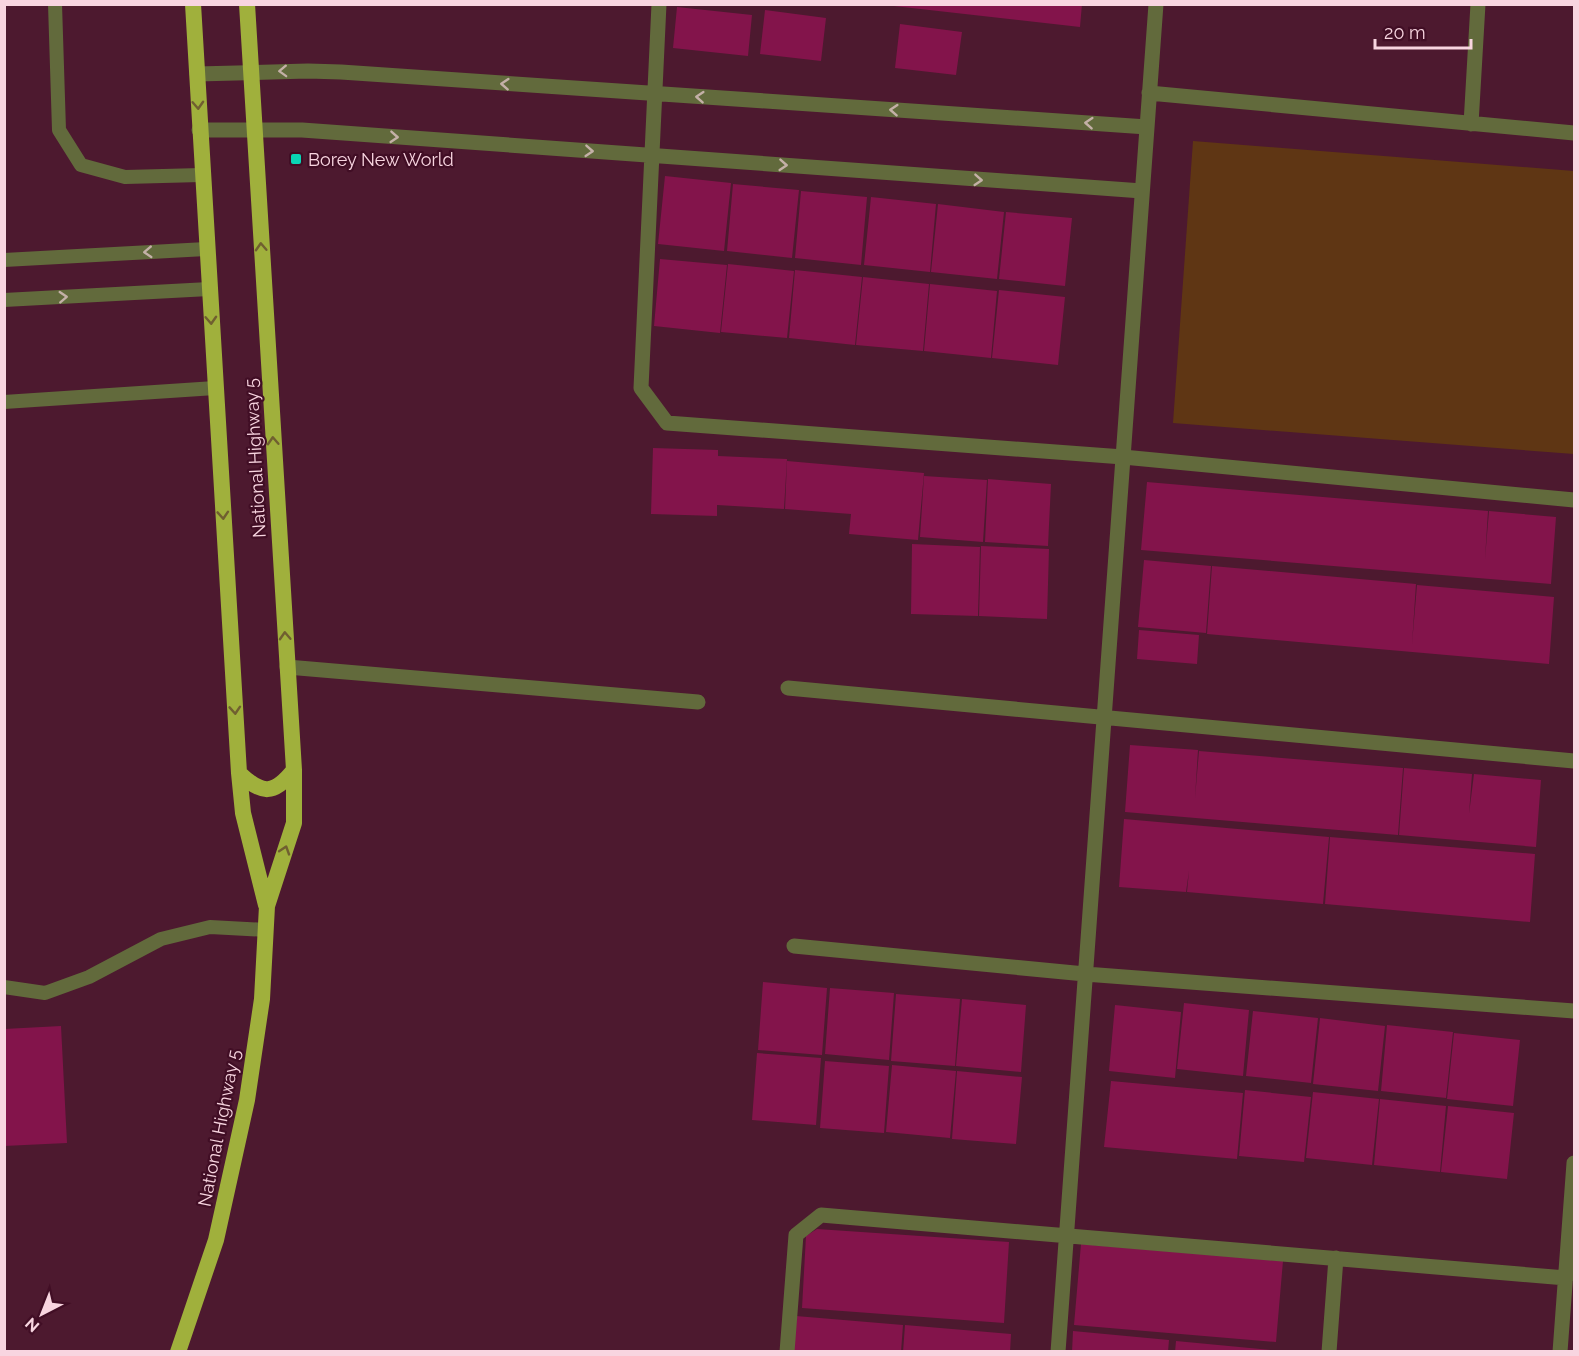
<svg xmlns="http://www.w3.org/2000/svg" width="1579" height="1356" font-family="Raleway,sans-serif">
<rect width="100%" height="100%" fill="#4d192f"/>
<path fill="#5f3614" d="M1193,141L1574,171V454L1173,423Z"/>
<path fill="#83144b" d="M876,4H1082L1080,27Z
M677,7L752,15L748,56L673,48Z
M765,10L826,18L821,61L760,54Z
M900,24L962,32L956,75L895,68Z
M665,176L731,183L724,251L658,244Z
M733,184L799,190L792,258L727,251Z
M801,191L867,197L861,265L795,258Z
M871,197L936,204L930,272L864,265Z
M938,204L1004,212L997,279L931,272Z
M1006,212L1072,218L1065,286L999,279Z
M660,259L727,265L720,333L654,326Z
M728,264L794,271L787,338L721,332Z
M795,270L862,277L855,345L789,338Z
M863,277L929,284L923,351L856,345Z
M930,284L997,291L991,358L924,351Z
M999,290L1065,297L1058,365L992,358Z
M653,448L718,450V456L787,459L784,509L717,505V516L651,514Z
M787,461L924,473L918,540L849,534L851,514L785,509Z
M924,476L987,480L983,542L920,537Z
M988,479L1051,484L1048,546L985,542Z
M1147,482L1488,511L1485,559L1489,511L1556,517L1551,584L1141,550Z
M912,544L980,547L978,616L911,614Z
M981,546L1049,549L1047,619L979,616Z
M1144,560L1211,566L1206,633L1138,627Z
M1212,566L1416,584L1412,644L1417,585L1554,597L1549,664L1207,634Z
M1139,630L1199,635L1197,664L1137,659Z
M1130,745L1198,750L1195,798L1199,751L1403,768L1398,835L1125,812Z
M1404,768L1472,774L1469,814L1474,774L1541,780L1536,847L1399,835Z
M1124,819L1329,837L1323,904L1187,892L1189,871L1186,892L1119,887Z
M1330,837L1535,854L1530,922L1325,904Z
M763,982L827,988L822,1055L758,1050Z
M830,988L894,993L889,1060L825,1054Z
M896,994L960,999L955,1066L891,1061Z
M962,999L1026,1005L1021,1072L956,1066Z
M1184,1003L1249,1010L1243,1076L1177,1069Z
M1115,1005L1181,1012L1175,1078L1109,1071Z
M1253,1011L1318,1018L1311,1083L1246,1076Z
M1320,1018L1385,1026L1378,1091L1313,1084Z
M1387,1025L1453,1032L1446,1098L1381,1091Z
M61,1026L67,1143L4,1146V1029Z
M1454,1033L1520,1040L1513,1106L1447,1099Z
M757,1053L821,1058L816,1125L752,1120Z
M825,1061L889,1066L884,1133L820,1128Z
M892,1065L956,1071L950,1138L886,1132Z
M957,1071L1022,1077L1016,1144L952,1139Z
M1111,1081L1243,1093L1237,1159L1104,1147Z
M1245,1090L1311,1097L1304,1162L1239,1156Z
M1313,1092L1379,1099L1372,1165L1306,1158Z
M1380,1099L1446,1106L1440,1172L1374,1165Z
M1448,1106L1514,1113L1507,1179L1441,1172Z
M817,1229L1009,1242L1004,1323L802,1308L806,1236Z
M1081,1244L1283,1261L1276,1342L1074,1325Z
M796,1316L903,1325L901,1352H793Z
M905,1325L1011,1334L1010,1352H903Z
M1073,1331L1169,1340L1168,1352H1072Z
M1176,1341L1271,1350V1352H1175Z"/>
<g fill="none" stroke-linecap="round" stroke-linejoin="round">
<path stroke="#626a3c" stroke-width="14" d="M55,4L59,130L81,165L125,177L201,175
M4,260L206,249
M4,300L209,289
M4,402L215,388
M4,987L45,993L89,977L161,939L210,927L266,930"/>
<path stroke="#626a3c" stroke-width="15" d="M659,4L641,388L667,423L1123,457L1574,500
M197,74L308,71L341,72L1147,127
M1149,93L1574,133
M1471,124L1478,4
M199,130H302L1142,191
M287,667L698,702
M788,688L1574,761
M794,946L1085,974L1574,1011
M787,1352L796,1235L821,1215L1566,1278
M1058,1352L1156,4
M1329,1352L1336,1258
M1560,1352L1574,1163"/>
<path stroke="#a0b03c" stroke-width="16" d="M193,4L239,773L243,813L266,905
M239,773C262,795 274,795 294,770
M178,1352L216,1240L247,1100L262,999L267,906L294,823V770L247,4"/>
</g>
<defs><path id="oneway-chevron" d="M-2-3.5L2.5 0L-2 3.5" fill="none" stroke-width="1.6" stroke-linecap="round" stroke-linejoin="round" transform="scale(1.5)"/></defs>
<g stroke="#c4b0a7">
<use href="#oneway-chevron" transform="translate(283 71) rotate(178)"/>
<use href="#oneway-chevron" transform="translate(505 84) rotate(-176)"/>
<use href="#oneway-chevron" transform="translate(700 97) rotate(-176)"/>
<use href="#oneway-chevron" transform="translate(894 110) rotate(-176)"/>
<use href="#oneway-chevron" transform="translate(1089 123) rotate(-176)"/>
<use href="#oneway-chevron" transform="translate(394 137) rotate(4)"/>
<use href="#oneway-chevron" transform="translate(589 151) rotate(4)"/>
<use href="#oneway-chevron" transform="translate(783 165) rotate(4)"/>
<use href="#oneway-chevron" transform="translate(978 180) rotate(4)"/>
<use href="#oneway-chevron" transform="translate(148 252) rotate(177)"/>
<use href="#oneway-chevron" transform="translate(63 297) rotate(-3)"/>
</g>
<g stroke="#705f30">
<use href="#oneway-chevron" transform="translate(198 105) rotate(87)"/>
<use href="#oneway-chevron" transform="translate(261 247) rotate(-93)"/>
<use href="#oneway-chevron" transform="translate(211 320) rotate(87)"/>
<use href="#oneway-chevron" transform="translate(273 441) rotate(-93)"/>
<use href="#oneway-chevron" transform="translate(223 515) rotate(86)"/>
<use href="#oneway-chevron" transform="translate(285 636) rotate(-93)"/>
<use href="#oneway-chevron" transform="translate(235 710) rotate(86)"/>
<use href="#oneway-chevron" transform="translate(285 850) rotate(-72)"/>
</g>
<rect fill="#0ad5b5" stroke="#410e25" stroke-width="2" x="290" y="153" width="12" height="12" rx="3"/>
<g text-anchor="middle" dominant-baseline="central" stroke-width="4.5" stroke-linejoin="round" paint-order="stroke">
<g font-size="18" fill="#f8d5e0" stroke="#410e25" text-anchor="start">
<text x="308" y="159">Borey New World</text>
</g>
<g font-size="18" fill="#f8d5e0" stroke="#410e25">
<text transform="translate(255 458) rotate(-93)">National Highway 5</text>
<text transform="translate(219 1128) rotate(-79)">National Highway 5</text>
</g>
</g>
<rect width="1579" height="1356" fill="none" stroke="#f8d5e0" stroke-width="12"/>
<g transform="translate(42 1314) rotate(222)" stroke="#410e25" stroke-width="4.5" paint-order="stroke">
<path d="M0-4.5L10 22L0 15L-10 22Z" fill="#f8d5e0"/>
<text y="-9" font-size="16" font-weight="bold" text-anchor="middle" fill="#f8d5e0">N</text>
</g>
<path d="M1375 39v9h96v-9" fill="none" stroke="#f8d5e0" stroke-width="3"/>
<text x="1384" y="39" font-size="18" fill="#f8d5e0" stroke="#410e25" stroke-width="4.5" paint-order="stroke">20 m</text>
</svg>
